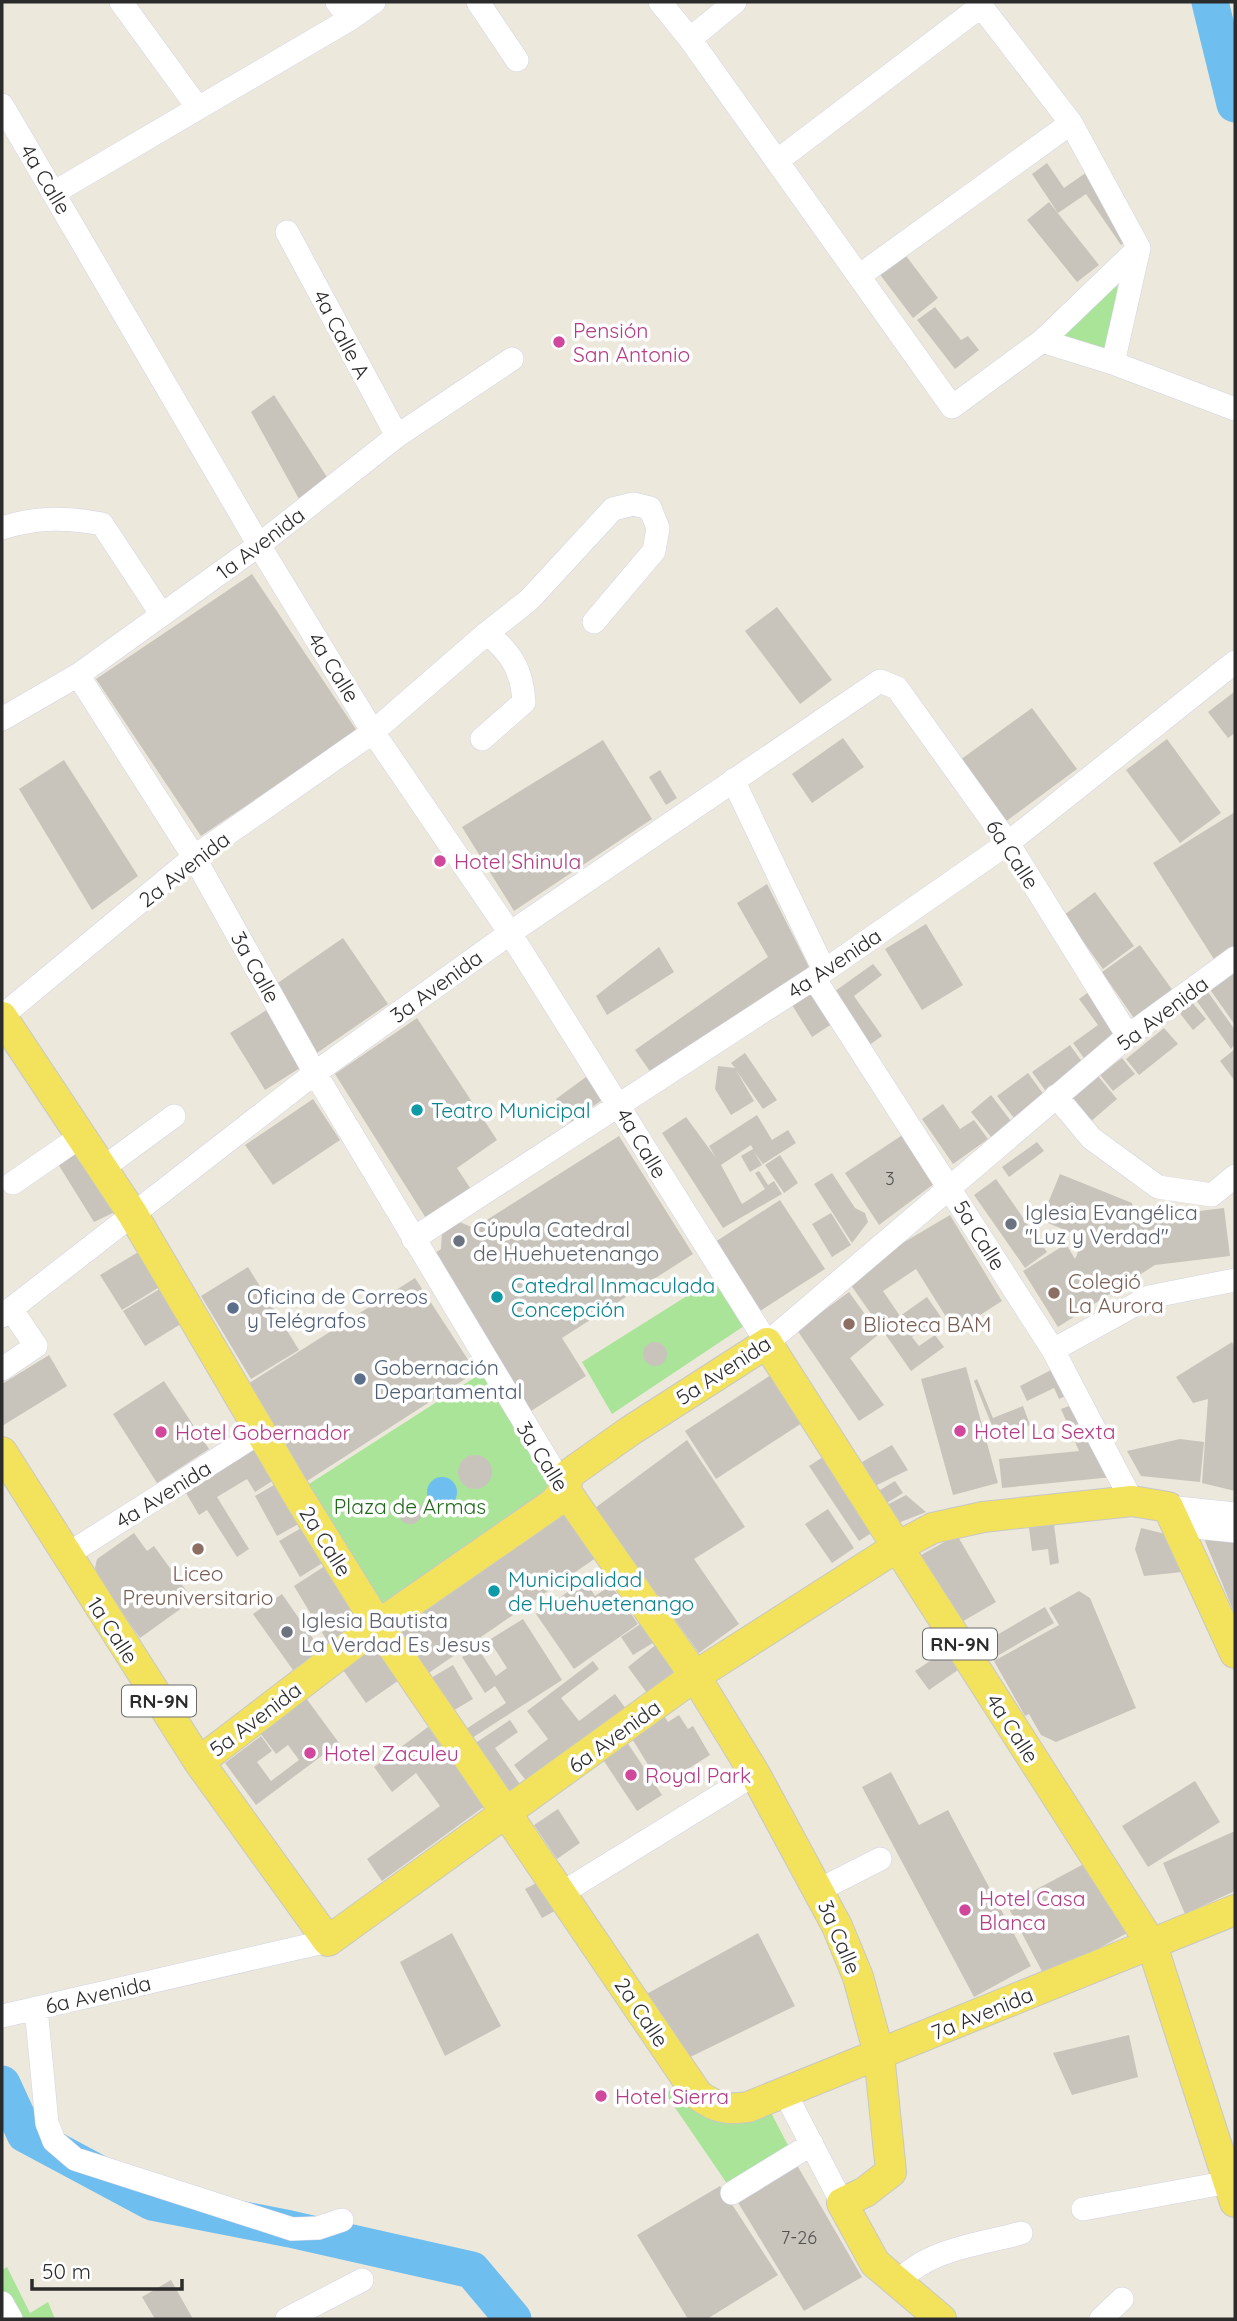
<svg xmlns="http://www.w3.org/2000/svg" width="1237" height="2321" font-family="Quicksand,sans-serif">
<rect width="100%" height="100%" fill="#ede8dc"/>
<path fill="#a9e498" d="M1118,280L1110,358L1055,336Z
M714,1279L744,1326L612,1414L582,1362Z
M488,1369L559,1487L387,1613L306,1486Z
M681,2084L768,2107L790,2149L730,2188L665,2093Z
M7,2267L30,2313L48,2302L55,2319H2V2270Z"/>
<path fill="#6ebef0" d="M427 1492a15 15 0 1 1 30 0a15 15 0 1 1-30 0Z"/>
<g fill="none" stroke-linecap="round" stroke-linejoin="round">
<path stroke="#6ebef0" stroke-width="37" d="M1210,2L1235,104
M2,2084L25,2134L152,2202L290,2229L472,2270L513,2319"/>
</g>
<path fill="#c8c4bc" d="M1047,163L1064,188L1087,172L1132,237L1121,245L1086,194L1058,213L1032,174Z
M1049,202L1099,265L1077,282L1027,220Z
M900,248L938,298L913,318L875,268Z
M935,307L961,340L968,336L979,350L955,369L917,320Z
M274,395L327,477L299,499L251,412Z
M252,574L357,731L201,836L96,679Z
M777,607L832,680L800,704L745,631Z
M1234,692L1235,733L1228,738L1208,712Z
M1032,708L1077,769L1005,822L960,760Z
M843,738L864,767L812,803L792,774Z
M1167,739L1221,813L1180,843L1126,770Z
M603,740L652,819L514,911L462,827Z
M64,760L138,876L92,910L19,789Z
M660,770L677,798L666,805L649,777Z
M1235,812V950L1217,964L1153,863Z
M767,884L811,971L654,1077L635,1050L768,957L737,903Z
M1095,892L1134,946L1103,969L1064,915Z
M926,924L963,985L922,1010L885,949Z
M343,938L388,1004L314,1055L269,989Z
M1140,945L1176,995L1138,1024L1102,972Z
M659,947L674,972L607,1015L596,996Z
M873,964L882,975L854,996L882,1036L868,1046L831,994Z
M1235,970V1025L1209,988Z
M1093,989L1124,1034L1086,1061L1073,1043L1098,1025L1079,999Z
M815,991L835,1022L812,1037L792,1005Z
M1208,992L1235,1030V1044L1231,1049L1196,1000Z
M1191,1001L1206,1019L1193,1030L1178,1011Z
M273,1006L308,1063L265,1090L230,1033Z
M417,1018L497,1140L457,1168L474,1194L429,1223L335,1074Z
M1164,1028L1178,1044L1139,1075L1126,1059Z
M1070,1045L1083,1063L1045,1090L1032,1072Z
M1235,1049V1081L1220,1061Z
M745,1053L777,1100L763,1109L736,1070L754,1101L731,1115L715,1089L718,1066L735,1068L731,1063Z
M1122,1058L1135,1074L1113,1091L1100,1075Z
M1028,1073L1044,1095L1014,1118L997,1096Z
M1098,1076L1117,1099L1090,1122L1070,1099Z
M586,1077L602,1100L571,1122L556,1099Z
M991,1095L1011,1121L991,1137L971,1112Z
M313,1099L340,1140L273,1185L245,1145Z
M943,1104L960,1129L974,1120L988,1139L953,1164L922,1119Z
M757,1115L772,1140L788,1130L796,1143L763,1164L754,1152L762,1165L750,1172L741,1156L753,1149L751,1145L721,1165L742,1204L765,1189L755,1173L759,1171L768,1185L774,1181L782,1194L723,1228L662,1133L686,1117L716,1158L709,1146Z
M904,1134L935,1183L879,1225L845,1173Z
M619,1136L693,1254L562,1338L586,1376L531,1411L432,1255L441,1249L442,1231L457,1221L474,1228Z
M1037,1142L1044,1151L1009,1177L1002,1167Z
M86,1144L123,1208L94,1222L58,1164Z
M780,1155L798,1183L784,1193L765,1165Z
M832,1173L855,1208L865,1213L868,1222L852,1243L814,1184Z
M1060,1174L1132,1203L1134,1219L1224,1208L1230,1256L1155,1265L1058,1327L1023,1271L1066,1244L1075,1259L1084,1238L1041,1220Z
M996,1179L1047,1252L1025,1268L974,1195Z
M780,1200L825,1269L760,1311L715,1242Z
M831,1213L851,1245L832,1257L812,1224Z
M950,1215L1002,1301L955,1331L916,1269L883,1291L900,1316L927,1297L941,1317L912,1337L919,1346L935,1335L944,1347L911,1371L848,1281L901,1244Z
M145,1248L166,1283L122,1310L100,1275Z
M248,1267L299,1350L251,1379L201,1296Z
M415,1278L476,1372L304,1483L243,1387Z
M168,1284L189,1319L145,1346L123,1311Z
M849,1292L879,1334L850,1358L884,1405L859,1421L797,1330Z
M1232,1342L1235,1347V1491L1202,1483L1208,1399L1193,1403L1176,1377Z
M643 1354a12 12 0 1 1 24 0a12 12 0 1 1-24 0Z
M49,1355L67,1386L2,1426V1384Z
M966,1367L998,1483L953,1495L921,1379Z
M1057,1367L1070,1394L1059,1399L1054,1388L1027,1401L1020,1386Z
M771,1375L802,1423L716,1479L685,1431Z
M977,1379L993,1418L1023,1406L1030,1425L997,1438L974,1381Z
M164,1381L209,1449L157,1483L113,1414Z
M1080,1402L1113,1477L1002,1488L999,1459L1079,1451L1061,1409Z
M1180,1439L1204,1442L1200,1482L1141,1476L1127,1451Z
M687,1440L745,1527L694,1559L739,1624L699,1653L595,1508Z
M255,1443L277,1478L255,1492L247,1479L217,1497L249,1549L237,1557L207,1510L199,1515L183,1488Z
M892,1445L908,1470L875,1486L862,1462Z
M826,1455L876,1530L859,1541L809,1466Z
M458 1472a17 17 0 1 1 34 0a17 17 0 1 1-34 0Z
M281,1481L302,1522L277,1536L255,1496Z
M895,1481L903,1493L882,1506L875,1493Z
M906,1495L926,1512L893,1525L883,1507Z
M398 1512a12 12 0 1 1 24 0a12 12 0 1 1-24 0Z
M565,1504L600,1555L420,1679L388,1628Z
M828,1509L854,1548L832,1563L805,1524Z
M1053,1517L1059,1563L1050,1565L1048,1549L1032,1551L1028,1520Z
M308,1524L329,1559L300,1577L279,1541Z
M1141,1528L1178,1537L1192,1571L1144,1576L1135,1549Z
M134,1533L147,1551L154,1546L193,1600L140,1638L98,1578L95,1568L97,1559Z
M957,1535L996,1602L960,1623L921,1555Z
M1203,1536L1235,1543V1615Z
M331,1562L367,1617L329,1644L294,1586Z
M585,1580L595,1596L611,1585L638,1624L574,1669L536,1614Z
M1079,1591L1090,1598L1136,1708L1056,1742L1041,1735L1029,1714L1025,1716L994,1661L1059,1625L1049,1608Z
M282,1594L321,1650L293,1670L253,1614Z
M1045,1607L1054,1623L992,1659L983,1643Z
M523,1619L562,1680L472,1738L466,1729L506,1703L495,1686L485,1693L462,1657L477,1647L496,1676L507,1668L489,1640Z
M648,1619L661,1638L633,1655L621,1637Z
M382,1643L405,1676L366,1703L343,1670Z
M658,1643L678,1669L647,1693L628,1667Z
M948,1649L961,1668L929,1690L915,1671Z
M593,1661L599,1669L561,1698L579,1721L615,1694L629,1713L531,1787L514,1765L548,1739L527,1711Z
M453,1665L473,1699L451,1712L431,1678Z
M306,1698L339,1743L256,1805L225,1763L261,1736L272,1751L257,1762L271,1781L299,1760L288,1745L276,1754L260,1733Z
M661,1711L668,1722L679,1715L688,1729L693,1726L710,1755L661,1786L628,1732Z
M510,1720L518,1732L495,1748L524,1790L509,1801L471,1746Z
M428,1727L485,1806L382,1881L367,1859L440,1806L416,1773L392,1792L374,1767Z
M625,1739L662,1795L637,1811L600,1755Z
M891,1772L919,1825L948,1810L1031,1966L974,1997L862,1787Z
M1195,1781L1220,1822L1148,1867L1122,1826Z
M558,1809L580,1843L557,1859L534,1825Z
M1235,1831V1891L1185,1914L1163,1863Z
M1093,1859L1131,1931L1045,1977L1007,1905Z
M546,1878L562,1907L542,1918L525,1889Z
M452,1933L501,2026L445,2056L400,1962Z
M758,1933L795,2006L682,2061L641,1997Z
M1129,2035L1138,2077L1072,2095L1053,2053Z
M794,2160L862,2277L804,2311L734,2196Z
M720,2186L778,2275L707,2319H688L637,2235Z
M171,2280L193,2319H155L142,2297Z"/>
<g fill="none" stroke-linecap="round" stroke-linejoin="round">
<defs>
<path id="minor" d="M121,2L198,108
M337,2L350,19
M478,2L517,60
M660,2L690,39L952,407L1042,341L1139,248
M978,2L1071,123L1139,248L1113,363
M690,39L735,2
M2,105L259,545L373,732L510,933L767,1343L1128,1036L1235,958
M777,161L981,6
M55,192L350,19L374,2
M287,232L397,436
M859,276L1071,123
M1042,341L1113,363L1235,409
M2,528C36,517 67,517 102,524L162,615
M487,633L529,600L613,509L633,504L650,508L658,528L654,551L594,622
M78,675L194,857L315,1073L565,1490
M2,719L78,675L259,545L397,436L512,359
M733,780L824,970
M814,978L1053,1350L1132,1501
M2,1016L194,857L373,732L487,633C512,654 522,670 524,702L482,739
M1056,1096L1091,1138L1158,1187L1212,1195L1235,1176
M103,1168L174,1116
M13,1183L81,1136
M413,1239L814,978L1008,843L1235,662
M2,1316L315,1073L510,933L880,681L897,688L1008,843L1128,1036
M1053,1350L1149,1297L1235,1280
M2,1369L36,1346L11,1309
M1168,1507L1235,1514
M1176,1525L1235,1531
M65,1556L260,1432
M819,1890L880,1859
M562,1893L755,1774
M36,2008L47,2123L54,2141L75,2159L292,2229L318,2228L342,2220
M2,2016L328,1941
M784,2091L842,2203
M732,2193L812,2144
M1083,2209L1229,2182
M896,2284C927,2249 977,2245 1021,2233
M2,2303L11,2319
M287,2319L362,2280
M1101,2319L1122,2299"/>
<path id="major" d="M2,1017L132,1213L300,1499L378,1625L698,2095C716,2108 727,2110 748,2107L1235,1910
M2,1452L199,1762L328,1941L695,1676L897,1547L933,1528L983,1517L1132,1501L1168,1507L1235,1653
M565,1490L695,1676L755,1774L837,1926L858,1977L879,2054L891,2172L865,2192L842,2203L875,2263L941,2319
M199,1762L378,1625L554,1503L565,1490L569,1474L630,1431L767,1343L1152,1945L1235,2202"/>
</defs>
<use href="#minor" stroke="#d2d3e4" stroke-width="24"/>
<use href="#major" stroke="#c8c8c8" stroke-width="32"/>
<use href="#minor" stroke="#fff" stroke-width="23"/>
<use href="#major" stroke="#f3e25b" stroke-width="30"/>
</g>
<g fill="#d1479c" stroke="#fff" stroke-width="2.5">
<circle cx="559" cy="342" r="7"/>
<circle cx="440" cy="861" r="7"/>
<circle cx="960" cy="1431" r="7"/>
<circle cx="161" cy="1432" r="7"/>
<circle cx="310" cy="1753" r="7"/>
<circle cx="631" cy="1775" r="7"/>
<circle cx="965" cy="1910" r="7"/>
<circle cx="601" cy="2096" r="7"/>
</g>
<g fill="#0f9aa8" stroke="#fff" stroke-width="2.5">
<circle cx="417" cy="1110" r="7"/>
<circle cx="497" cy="1297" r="7"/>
<circle cx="494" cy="1591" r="7"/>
</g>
<g fill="#6b7280" stroke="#fff" stroke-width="2.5">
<circle cx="1011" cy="1224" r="7"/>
<circle cx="459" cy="1241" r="7"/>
<circle cx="287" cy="1632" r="7"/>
</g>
<g fill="#8d6e63" stroke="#fff" stroke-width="2.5">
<circle cx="1054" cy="1293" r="7"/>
<circle cx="849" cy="1324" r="7"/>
<circle cx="198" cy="1549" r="7"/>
</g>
<g fill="#5c6f8a" stroke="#fff" stroke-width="2.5">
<circle cx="233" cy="1308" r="7"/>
<circle cx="360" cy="1379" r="7"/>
</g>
<g text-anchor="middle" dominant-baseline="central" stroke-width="7" stroke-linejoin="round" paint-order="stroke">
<g font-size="18" fill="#52514f">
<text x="890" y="1178">3</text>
<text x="799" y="2237">7-26</text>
</g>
<g fill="#fff" stroke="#6b6b6b" stroke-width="2">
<rect x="923" y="1628.5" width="74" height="31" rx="5"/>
<rect x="122" y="1685.5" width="74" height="31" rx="5"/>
</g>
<g font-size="19" font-weight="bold" fill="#2b2b2b">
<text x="960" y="1644">RN-9N</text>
<text x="159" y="1701">RN-9N</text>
</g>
<g font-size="21" fill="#2b2b2b" stroke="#fff">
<text transform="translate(46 179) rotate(59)">4a Calle</text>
<text transform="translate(342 334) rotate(62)">4a Calle A</text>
<text transform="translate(260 543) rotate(-37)">1a Avenida</text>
<text transform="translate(334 667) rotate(58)">4a Calle</text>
<text transform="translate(1013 854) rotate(57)">6a Calle</text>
<text transform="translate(184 869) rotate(-38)">2a Avenida</text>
<text transform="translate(834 963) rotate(-34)">4a Avenida</text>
<text transform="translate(256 967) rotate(61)">3a Calle</text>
<text transform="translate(436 986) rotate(-36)">3a Avenida</text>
<text transform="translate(1162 1013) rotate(-37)">5a Avenida</text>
<text transform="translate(642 1143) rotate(59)">4a Calle</text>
<text transform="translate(980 1235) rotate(58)">5a Calle</text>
<text transform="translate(723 1370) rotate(-33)">5a Avenida</text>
<text transform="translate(543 1456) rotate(58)">3a Calle</text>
<text transform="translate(163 1494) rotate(-32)">4a Avenida</text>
<text transform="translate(326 1541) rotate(58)">2a Calle</text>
<text transform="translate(113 1630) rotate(57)">1a Calle</text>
<text transform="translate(255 1719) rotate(-37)">5a Avenida</text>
<text transform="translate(1013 1728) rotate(57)">4a Calle</text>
<text transform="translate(614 1736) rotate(-36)">6a Avenida</text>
<text transform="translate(840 1937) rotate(67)">3a Calle</text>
<text transform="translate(98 1994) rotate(-13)">6a Avenida</text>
<text transform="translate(642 2012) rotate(56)">2a Calle</text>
<text transform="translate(982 2013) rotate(-22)">7a Avenida</text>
</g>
<g font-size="21" fill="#b23c85" stroke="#fff" text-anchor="start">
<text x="573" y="330">Pensión<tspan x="573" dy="24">San Antonio</tspan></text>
<text x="454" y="861">Hotel Shinula</text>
<text x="974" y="1431">Hotel La Sexta</text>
<text x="175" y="1432">Hotel Gobernador</text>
<text x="324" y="1753">Hotel Zaculeu</text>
<text x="645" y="1775">Royal Park</text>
<text x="979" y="1898">Hotel Casa<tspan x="979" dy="24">Blanca</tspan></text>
<text x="615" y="2096">Hotel Sierra</text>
</g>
<g font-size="21" fill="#0d838f" stroke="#fff" text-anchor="start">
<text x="431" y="1110">Teatro Municipal</text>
<text x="511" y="1285">Catedral Inmaculada<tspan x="511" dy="24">Concepción</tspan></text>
<text x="508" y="1579">Municipalidad<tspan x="508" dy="24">de Huehuetenango</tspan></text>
</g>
<g font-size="21" fill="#5b616d" stroke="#fff" text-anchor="start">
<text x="1025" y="1212">Iglesia Evangélica<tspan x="1025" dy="24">"Luz y Verdad"</tspan></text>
<text x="473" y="1229">Cúpula Catedral<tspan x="473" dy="24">de Huehuetenango</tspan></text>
<text x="301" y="1620">Iglesia Bautista<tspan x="301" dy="24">La Verdad Es Jesus</tspan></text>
</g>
<g font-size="21" fill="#785e54" stroke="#fff" text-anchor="start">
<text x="1068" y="1281">Colegió<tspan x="1068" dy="24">La Aurora</tspan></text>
<text x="863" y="1324">Blioteca BAM</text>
<text x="198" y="1573" text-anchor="middle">Liceo<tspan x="198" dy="24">Preuniversitario</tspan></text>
</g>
<g font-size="21" fill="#4e5e75" stroke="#fff" text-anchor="start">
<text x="247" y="1296">Oficina de Correos<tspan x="247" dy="24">y Telégrafos</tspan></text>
<text x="374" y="1367">Gobernación<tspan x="374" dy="24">Departamental</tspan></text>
</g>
<g font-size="21" fill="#206919" stroke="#fff">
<text x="410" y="1506">Plaza de Armas</text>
</g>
</g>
<rect width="1237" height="2321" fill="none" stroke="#2b2b2b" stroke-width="7"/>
<path d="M32 2279v10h150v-10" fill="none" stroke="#2b2b2b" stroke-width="3.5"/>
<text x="42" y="2279" font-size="21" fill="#2b2b2b" stroke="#ffffff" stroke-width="5" paint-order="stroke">50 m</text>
</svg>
